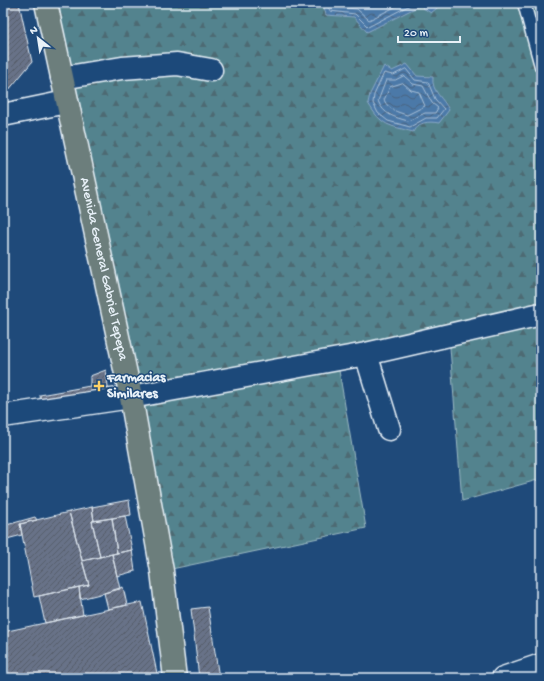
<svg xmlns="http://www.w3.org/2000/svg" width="544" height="681" font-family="'Gochi Hand',sans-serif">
<defs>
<pattern id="forest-firs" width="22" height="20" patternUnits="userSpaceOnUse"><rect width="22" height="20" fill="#52838e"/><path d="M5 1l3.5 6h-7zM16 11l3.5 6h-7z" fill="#4d6b73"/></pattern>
<pattern id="water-waves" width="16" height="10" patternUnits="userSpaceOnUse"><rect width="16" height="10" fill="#4c79a8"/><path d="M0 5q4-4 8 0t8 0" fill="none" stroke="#49637e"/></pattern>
<pattern id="building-hatch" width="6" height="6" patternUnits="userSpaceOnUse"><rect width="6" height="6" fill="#687288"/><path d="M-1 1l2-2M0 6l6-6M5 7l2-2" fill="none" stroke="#575d69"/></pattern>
</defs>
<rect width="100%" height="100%" fill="#1f4a7a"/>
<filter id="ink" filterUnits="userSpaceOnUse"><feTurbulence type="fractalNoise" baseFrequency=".025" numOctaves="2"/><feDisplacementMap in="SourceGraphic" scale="8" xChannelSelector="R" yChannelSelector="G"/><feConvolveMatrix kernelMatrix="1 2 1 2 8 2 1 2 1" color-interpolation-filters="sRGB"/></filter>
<g filter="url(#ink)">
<path fill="url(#forest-firs)" stroke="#9dbac3" d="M42,3H541V479L462,501L449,335L337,359L366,528L162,571Z"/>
<path fill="url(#water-waves)" stroke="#8aa9c8" d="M323,3H443L431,13L423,8L421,5L367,32L354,17L326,15Z
M407,64L417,76L433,77C431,92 444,98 449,110L439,123C428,121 418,122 413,132C389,125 382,127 368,103L370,94L384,66L392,71Z"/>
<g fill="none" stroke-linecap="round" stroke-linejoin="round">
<path stroke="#aac1d8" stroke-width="1" d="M327,3L330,11L355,14L368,27L414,3
M332,3L334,7L357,9L369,20L403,3
M406,69L415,80L428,82L435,99L444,109L437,118H426L410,127L388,121L378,113L373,103L374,95L384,73L393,75Z
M404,76L413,84L423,86L432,103L438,108L435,113H425L408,121C394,117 384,115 378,101L386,80H395Z
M403,83L411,90L419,92L425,106L407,115C397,112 389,110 384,100L390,87Z"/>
</g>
<path fill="url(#building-hatch)" stroke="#e8f1f8" d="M3,3H19L32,62L3,97Z
M106,370L109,394L41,407L40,395L90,386V376Z
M129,500L131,515L94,521L92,507Z
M92,507L94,521H92L100,557L82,561L69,512Z
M69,512L89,585L34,597L20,524Z
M125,516L132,550L117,553L112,518Z
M35,517L37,520L20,524L22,535L3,540V526Z
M112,518L117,553L100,557L92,521Z
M132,550L135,571L117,576L112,554Z
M112,554L120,589L80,599L79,587L89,585L82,561Z
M79,587L83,615L45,623L39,596Z
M123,587L127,605L108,609L104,593Z
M142,602L158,678H3V632Z
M208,607L219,678H199L191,609Z"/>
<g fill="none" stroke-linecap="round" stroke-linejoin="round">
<defs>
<path id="lane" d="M524,3L541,66"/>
<path id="street" d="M62,78L122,68L177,64L211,70
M3,115L66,102
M366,354L389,429
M3,416L131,397L366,354L541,314
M503,678L541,665"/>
<g id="primary">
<path id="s1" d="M46,3L131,397L162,571L175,678"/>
</g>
</defs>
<use href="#lane" stroke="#e8f1f8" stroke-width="15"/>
<use href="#street" stroke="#e8f1f8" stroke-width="25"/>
<use href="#primary" stroke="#e8f1f8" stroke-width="25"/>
<use href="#lane" stroke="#1f4a7a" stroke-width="12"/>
<use href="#street" stroke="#1f4a7a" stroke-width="22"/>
<use href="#primary" stroke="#6c7e7c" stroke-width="22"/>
</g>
</g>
<path fill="#ffd166" stroke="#1f4a7a" stroke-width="1.5" d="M97 380h4v4h4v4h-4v4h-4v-4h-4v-4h4z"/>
<g text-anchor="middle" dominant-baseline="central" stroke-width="3" stroke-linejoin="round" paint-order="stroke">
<g font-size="14" fill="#e8f1f8" stroke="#1f4a7a">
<text stroke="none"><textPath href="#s1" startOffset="272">Avenida General Gabriel Tepepa</textPath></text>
</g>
<g font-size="14" font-weight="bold" fill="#e8f1f8" stroke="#1f4a7a" text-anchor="start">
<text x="107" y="378">Farmacias<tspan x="107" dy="16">Similares</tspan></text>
</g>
</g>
<rect width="544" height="681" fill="none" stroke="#1f4a7a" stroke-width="16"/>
<rect x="8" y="8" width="528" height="665" fill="none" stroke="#e8f1f8" stroke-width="1.5" filter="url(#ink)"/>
<g transform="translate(38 38) rotate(330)" stroke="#1f4a7a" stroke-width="3" paint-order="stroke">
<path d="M0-3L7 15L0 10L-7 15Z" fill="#e8f1f8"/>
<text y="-6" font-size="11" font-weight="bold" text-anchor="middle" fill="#e8f1f8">N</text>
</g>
<path d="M398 36v6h62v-6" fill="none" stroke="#e8f1f8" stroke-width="2"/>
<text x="404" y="36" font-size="12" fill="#e8f1f8" stroke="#1f4a7a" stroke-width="3" paint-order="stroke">20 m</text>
</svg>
